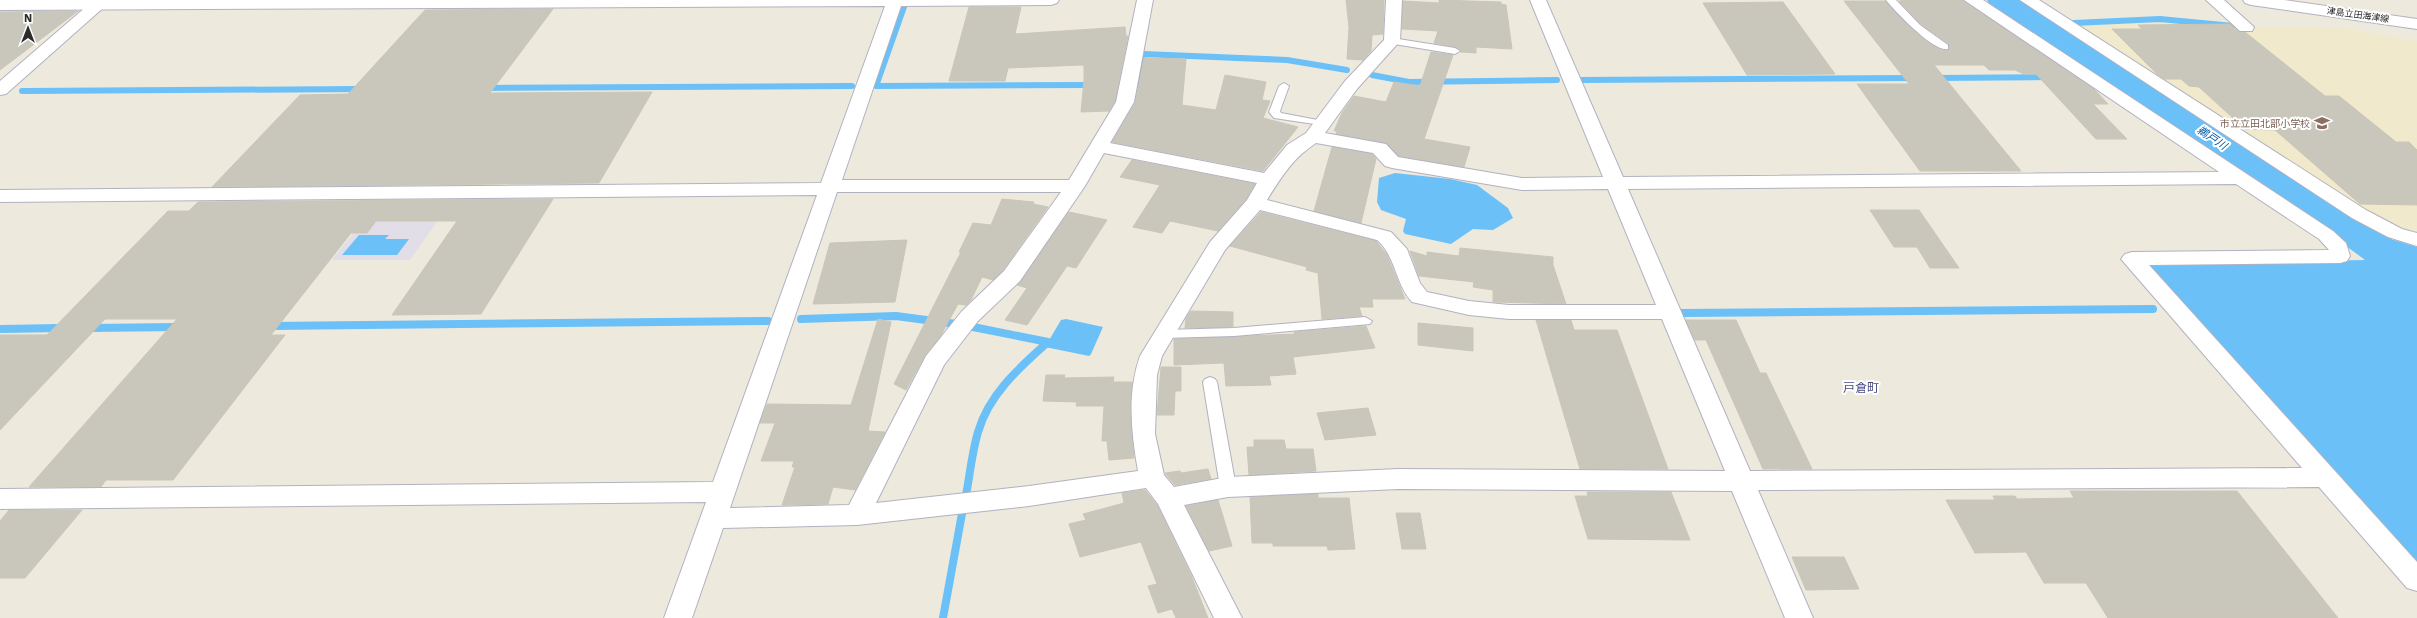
<svg xmlns="http://www.w3.org/2000/svg" width="2417" height="618" font-family="'Work Sans','Noto Sans JP',sans-serif">
<rect width="100%" height="100%" fill="#eee9dd"/>
<path fill="#e2dee7" d="M382,196H455L410,260H332Z"/>
<path fill="#f1e9cc" d="M2162,20L2236,27L2344,28L2417,41V235L2396,227L2355,206L2073,24L2107,21Z"/>
<path fill="#6ac0f7" d="M1395,173L1450,179L1477,185L1508,208L1513,218L1493,230L1473,229L1451,244L1405,234L1403,231L1406,219L1381,210L1377,202L1379,178Z
M359,235H389L385,239H409L397,255H342Z
M2394,240L2417,247V563L2149,267L2154,264L2366,260L2367,254L2352,243Z
M1066,319L1103,327L1091,354L1089,356L1045,347L1061,320Z"/>
<g fill="none" stroke-linecap="round" stroke-linejoin="round">
<path stroke="#6ac0f7" stroke-width="6" d="M905,4L876,86L1092,85
M2074,23L2160,19L2233,26
M1372,75L1409,82L1557,80
M2102,77H2119
M1935,78L2049,77
M1579,80L1913,78
M1138,85L1143,54L1287,60L1347,70
M485,88L852,86
M22,91L362,89"/>
<path stroke="#6ac0f7" stroke-width="8" d="M1681,313L2153,309
M801,319L896,316L956,324
M270,326L768,321
M88,328L180,327
M0,329L62,328
M966,495C970,474 972,452 978,432C989,394 1019,368 1048,342L968,326
M943,618L963,508"/>
<path fill="#6ac0f7" fill-rule="evenodd" d="M1987,0H2025L2383,233L2417,257V296L2401,292L2385,275L2353,251L1991,7Z"/>
</g>
<path fill="#c9c7bc" stroke="#cac6b7" d="M1346,0H1384L1383,34L1372,35L1371,51L1363,60L1347,59L1349,27Z
M1439,0L1501,2V4L1506,5L1512,49L1476,47V53L1461,52V50L1455,47L1434,43L1438,31L1402,29L1403,1L1439,3Z
M1907,0H1963L2094,89L2108,104H2093L2127,139H2096L2036,74H2024L2015,70H1989L1984,65H1934L2021,171H1920L1857,84H1909L1844,1H1885L1924,39L1941,50H1949V44L1921,24L1899,1Z
M1783,2L1835,74L1747,75L1703,3Z
M969,7H1021L1015,34L1125,27L1126,36H1128L1115,101L1109,111L1081,112L1084,80V66L1082,65L1008,68L1005,81H949Z
M553,9L490,93L652,92L599,183L212,187L300,95L348,94L425,10Z
M78,11L0,70V12Z
M2230,24L2239,32H2245L2325,96H2339L2396,142H2409L2417,150V205L2360,204L2275,130L2245,129L2199,87L2189,86L2181,79H2164L2156,73L2112,29H2142L2138,25Z
M1431,52L1453,55L1424,139L1470,147L1464,167L1399,156L1386,143L1336,134L1337,131H1334L1342,113L1354,96L1386,102L1394,82L1420,86Z
M1144,58L1186,59L1182,105L1216,110L1225,75L1266,82L1262,100L1270,101L1263,118L1298,127L1263,171L1112,142L1135,103Z
M1332,147L1372,154L1376,159L1361,223L1314,211Z
M1132,160L1255,184L1246,199L1218,231L1170,221L1162,233L1133,227L1160,185L1120,177Z
M553,199L481,314L392,315L457,221H376L367,233H351L271,335H285L173,480H106L101,487H29L177,319H105L0,430V335H47L168,211H189L198,202Z
M1002,199L1034,202L1033,204L1048,207L1003,270L993,280L982,277L971,300L966,305L958,304L940,337L925,355L906,390L894,384L961,252H959L973,223L991,225Z
M1870,210H1919L1959,268H1930L1917,247H1894Z
M1069,212L1107,220L1076,268L1067,266L1027,325L1005,320L1027,288L1017,285Z
M1261,212L1376,241L1387,255L1405,299H1372L1373,307H1359L1362,316L1322,319L1318,273L1306,270L1307,267L1230,246Z
M907,240L895,302L813,304L830,243Z
M1460,248L1553,257V265L1566,304L1493,302V290L1473,287L1474,282L1419,276L1410,251L1427,256V252L1459,256Z
M1191,311L1233,312V327L1185,328L1186,318Z
M878,319L891,322L868,431L885,432L855,490L833,487L828,504L782,505L795,467H792L794,461H761L775,423H760L767,404L851,405Z
M1536,320H1571L1574,330H1617L1668,469H1580Z
M1686,320H1736L1760,373H1766L1812,469H1763L1706,340H1695Z
M1418,323L1473,328V351L1418,345Z
M1366,326L1375,348L1293,357L1296,374L1269,376L1271,385L1226,386L1224,363L1174,365V339L1295,334L1294,332Z
M1161,367H1181V391H1175L1174,415H1157Z
M1046,375H1065L1064,378L1114,377L1113,382H1132L1130,413L1134,458L1109,460L1107,441H1102L1104,406H1076L1077,402L1043,401Z
M1368,408L1376,435L1325,440L1317,413Z
M1254,440H1284L1286,449H1313L1316,471L1249,475L1247,447H1254Z
M1208,469L1211,479L1175,485L1165,473L1180,471L1181,473Z
M1145,490L1157,505L1191,575L1208,618H1176L1172,609L1158,613L1148,586L1157,584L1141,542L1080,557L1069,524L1086,520L1083,514L1124,503L1122,493Z
M2070,491H2237L2338,618H2108L2086,583H2044L2026,552L1975,553L1946,500H1995L1993,496H2015L2017,499L2074,498Z
M1587,492H1671L1690,540L1588,539L1575,496H1588Z
M1318,494V498H1349L1355,549L1328,550L1327,546H1273V543H1252L1250,497Z
M1218,500L1232,546L1209,551L1186,506Z
M9,510H82L25,578H0V521Z
M1396,513H1420L1426,549H1402Z
M1792,557H1844L1859,589L1806,590Z"/>
<g fill="none" stroke-linecap="round" stroke-linejoin="round">
<defs>
<path id="lane" d="M1886,0H1896L1920,25L1948,45V49C1934,53 1895,11 1886,0Z
M1392,38L1455,48L1460,51L1455,54L1388,43L1387,41Z
M1284,83L1289,86L1280,111L1281,113L1328,122V126L1274,118L1269,112L1279,86Z
M1365,317L1372,321L1370,324L1234,336L1164,338L1157,334L1164,330L1234,328Z
M1210,377L1215,379L1217,382L1236,487L1233,491L1228,493L1223,491L1220,487L1203,382L1205,379Z"/>
<path id="street" d="M0,0H1059L1057,3L1051,5L901,6L842,180H1069L1116,102L1137,0H1153L1134,102L1110,143L1264,173L1287,145L1306,133L1345,81L1384,40L1386,0H1402L1400,41L1357,89L1325,133L1386,144L1398,157L1522,178L1603,177L1530,0H1546L1623,177L2219,172L1964,0H1983L2333,231L2346,243L2350,256L2347,261L2340,263L2149,265L2417,562V591L2407,588L2319,487L1758,490L1813,618H1785L1732,491L1398,489L1228,497L1184,505L1242,618H1214L1158,504L1146,488L1029,506L857,525L723,528L692,618H664L706,502L0,509V489L713,482L817,195L0,202V190L821,183L885,6L0,10ZM1316,143L1373,153L1385,166L1392,168L1522,190L1608,189L1656,305H1509L1469,301L1427,292L1420,283L1407,249L1391,232L1267,200C1281,177 1293,158 1316,143ZM1104,153L1257,183L1247,200L1210,242L1140,356C1127,393 1131,432 1138,471L1029,486L876,503L944,365L978,321L1020,281L1085,186ZM2236,184L2319,239L2329,250L2132,252L2125,254L2121,259L2302,468L1750,471L1628,189ZM837,192H1061L1004,271L962,311L926,356L849,505L730,508ZM1260,210L1377,240C1396,256 1395,284 1412,302L1469,315L1509,319H1662L1725,471L1398,469L1228,477L1174,487L1164,475L1155,434L1157,375L1162,356L1225,250Z
M2020,0H2039L2366,210L2402,229L2417,233V246L2388,237L2352,218Z
M2206,0H2224L2254,27L2252,31H2240Z"/>
<path id="secondary" d="M94,0H112L6,94L0,95V81Z
M2243,0H2284L2417,19V29L2251,5L2245,3Z"/>
</defs>
<use href="#lane" stroke="#b1b2c0" stroke-width="2"/>
<use href="#street" stroke="#b1b2c0" stroke-width="2"/>
<use href="#secondary" stroke="#b1b2c0" stroke-width="2"/>
<use href="#lane" fill="#fff" fill-rule="evenodd"/>
<use href="#street" fill="#fff" fill-rule="evenodd"/>
<use href="#secondary" fill="#fff" fill-rule="evenodd"/>
</g>
<defs>
<symbol id="school-bare" viewBox="-9 -9 18 18"><path d="M0-5L7-2L0 1L-7-2ZM-4 1L0 2.5L4 1V4Q0 6-4 4Z" fill="#8d6e63" stroke="#fff" stroke-width="2.5" paint-order="stroke"/></symbol>
</defs>
<g fill-rule="evenodd">
<use href="#school-bare" x="2311" y="112" width="22" height="22"/>
</g>
<g text-anchor="middle" dominant-baseline="central" stroke-width="4" stroke-linejoin="round" paint-order="stroke">
<g font-size="9" fill="#2c2c2c" stroke="#fff">
<text transform="translate(2358 15) rotate(8)">津島立田海津線</text>
</g>
<g font-size="10" fill="#785e54" stroke="#fff" text-anchor="end">
<text x="2310" y="123">市立立田北部小学校</text>
</g>
<g font-size="11" font-style="italic" fill="#045ba8" stroke="#fff">
<text transform="translate(2212 138) rotate(34)">鵜戸川</text>
</g>
<g font-size="12" fill="#484b80" stroke="#fff">
<text x="1861" y="388">戸倉町</text>
</g>
</g>
<g transform="translate(28 28)" stroke="#ffffff" stroke-width="3" paint-order="stroke">
<path d="M0-3L7 15L0 10L-7 15Z" fill="#2c2c2c"/>
<text y="-6" font-size="11" font-weight="bold" text-anchor="middle" fill="#2c2c2c">N</text>
</g>
</svg>
